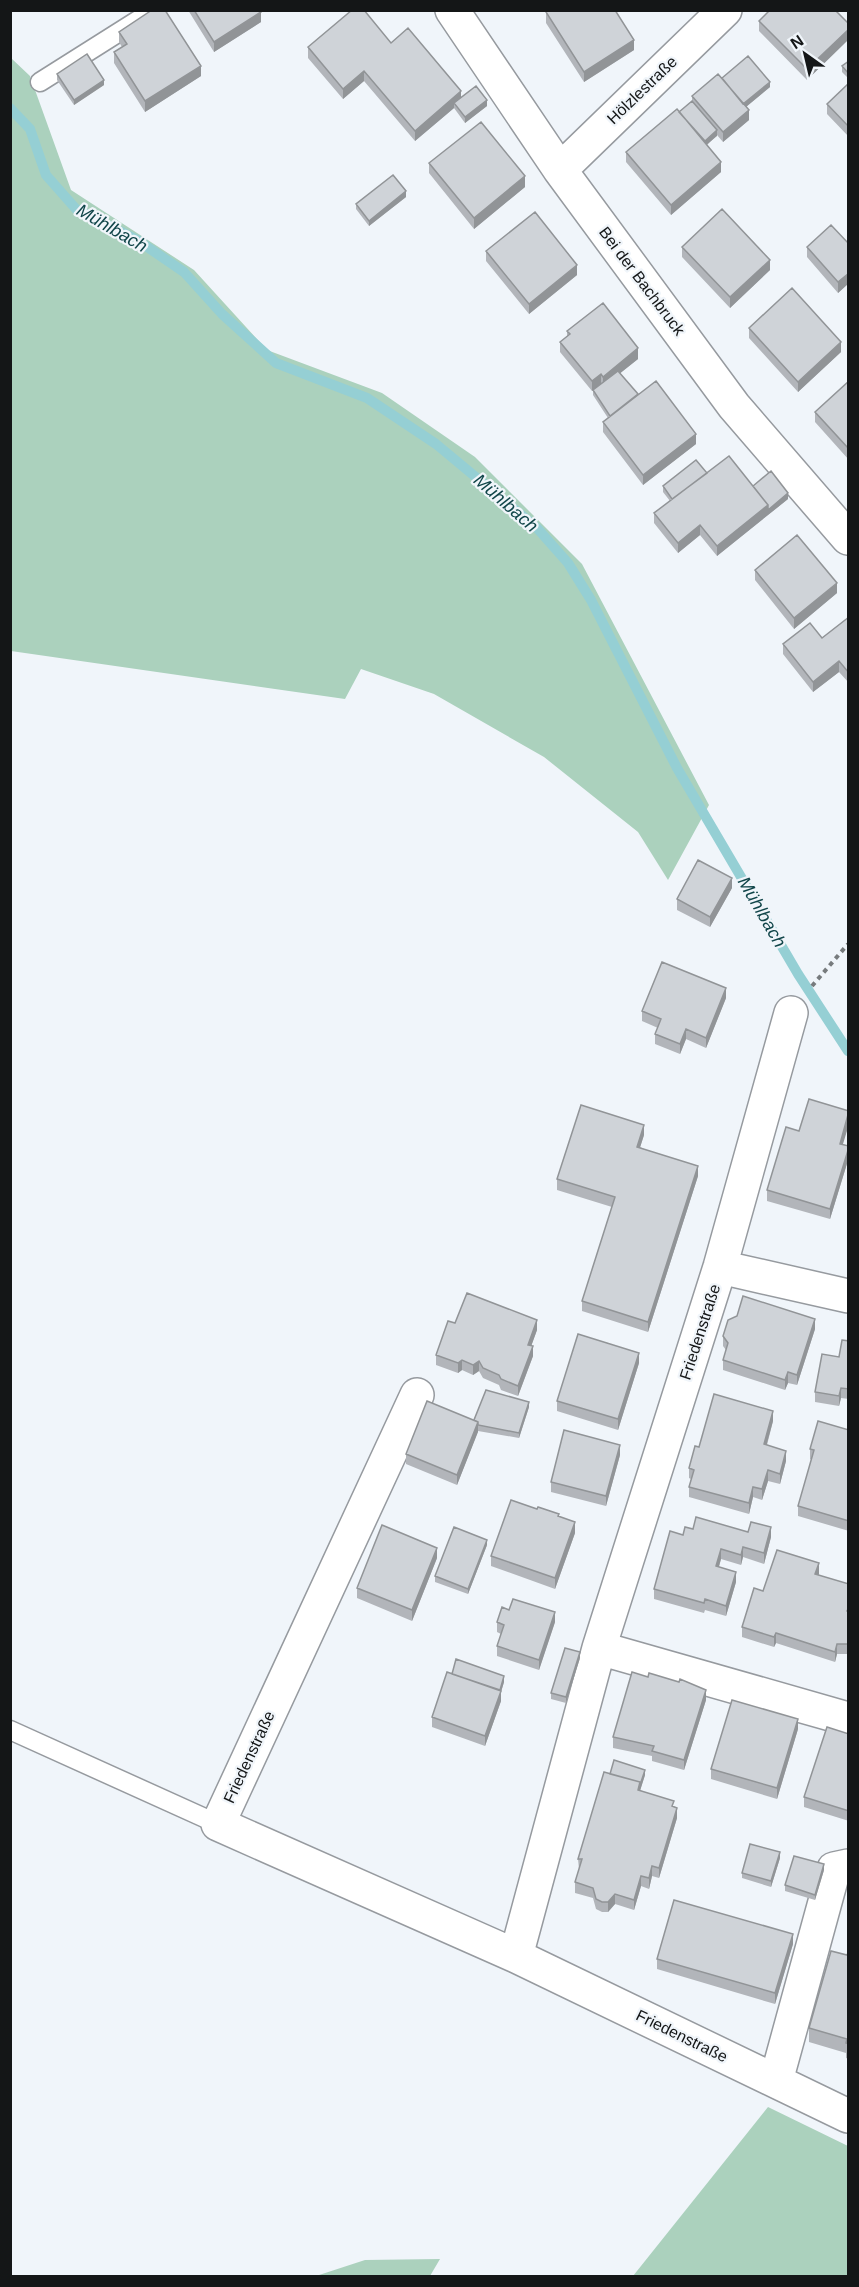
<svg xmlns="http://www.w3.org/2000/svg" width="859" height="2287" font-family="Arial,sans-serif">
<rect width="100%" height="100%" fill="#f0f5fa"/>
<path fill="#abd1bd" d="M11,58L30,76L71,190L194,270L267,350L382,393L475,457L582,564L709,805L668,880L638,832L544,757L434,694L361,669L345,699L11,651Z
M768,2107L848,2146V2276H633Z
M440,2259L430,2276H316L365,2260Z"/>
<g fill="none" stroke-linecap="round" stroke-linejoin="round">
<path stroke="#95cfd4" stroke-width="10" d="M10,108L30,129L46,175L76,209L137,240L184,272L222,314L276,363L367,398L436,444L537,528L568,563L591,600L677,768L798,974L848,1051"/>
<defs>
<path id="lane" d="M40,82L154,10
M10,1730L218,1824"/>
<path id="street" d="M452,10L560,170L734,406L848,538
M560,170L725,10
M720,1267L848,1296
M417,1395L218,1824L516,1956L848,2116
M599,1648L848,1719
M516,1956L599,1648L720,1267L791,1013
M776,2081L834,1869L848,1866"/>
</defs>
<use href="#lane" stroke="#969a9f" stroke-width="21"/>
<use href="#street" stroke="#969a9f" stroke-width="36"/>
<path stroke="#777b7d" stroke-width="4" stroke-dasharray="4.5 4.5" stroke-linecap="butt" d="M812,986L848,944"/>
<use href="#lane" stroke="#fff" stroke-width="18"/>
<use href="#street" stroke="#fff" stroke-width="33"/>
</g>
<path fill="#b2b5ba" d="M188,10H260L261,22L214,52Z
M546,12L634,50L584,82L546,23Z
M759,21L849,24V39L807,80L759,31Z
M119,32L201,76L145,112L114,63V52L122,47L119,42Z
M391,43L461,98L487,106L465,123L454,108L415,141L364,81L343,99L308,58V47Z
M849,61V79L842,72V66Z
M57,74L104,85L74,105L57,80Z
M722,78L770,87L746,107L749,120L723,142L717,135L707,145L721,172L671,215L626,162V152L679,112L692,101V96Z
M849,83V137L827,114V104Z
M429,163L525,187L474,229L429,173Z
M406,197L369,226L356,209V204Z
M849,244V283L838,293L807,257V247Z
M682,247L770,270L730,308L682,257Z
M486,251L577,275L529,314L486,261Z
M749,328L841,352L798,392L749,338Z
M567,331L638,359L620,373L638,394L696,444L643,485L603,432V422L608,418L593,395V390L592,391L560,352V342L567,336Z
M849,381V460L815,422V412Z
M707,473L753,486L788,499L717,556L700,535L678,553L654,523V513L670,501L663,492V486Z
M755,570L837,593L794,629L755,580Z
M849,617V683L839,672L813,692L783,654V644L822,638Z
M732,888L710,927L677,910V899Z
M726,998L706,1048L686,1039L680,1054L655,1044V1034L658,1028L642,1021V1011Z
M849,1111V1124L842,1144L849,1146V1157L830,1219L767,1201V1190L799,1131Z
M644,1135L640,1147L698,1176L648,1332L582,1311V1301L612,1207L557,1190V1179Z
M455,1323L537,1330L531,1346L533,1356L518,1396L501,1390L499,1385L483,1378L479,1371L473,1375L462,1370L458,1373L436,1365V1355Z
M815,1329L797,1385L788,1383L785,1390L723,1370V1360L726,1350L723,1346V1336Z
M849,1341V1399L841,1398L839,1406L815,1402V1392L839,1357Z
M639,1363L618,1430L557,1411V1401Z
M529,1407L519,1438L478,1431L457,1485L406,1464V1454L474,1420Z
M773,1421L767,1445L786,1461L780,1484L768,1481L762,1500L753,1497L749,1514L689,1497V1487L691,1479L689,1478V1468L699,1447Z
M849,1430V1531L798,1516V1506L812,1460L810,1459V1449Z
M620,1455L606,1506L551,1492V1482Z
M559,1517L575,1533L555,1589L491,1566V1556Z
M693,1529L748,1532L771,1537L764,1564L743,1557L741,1565L721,1559L719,1567L736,1582L726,1616L705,1610L704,1613L654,1599V1589L683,1535Z
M487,1545L468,1594L435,1582V1576Z
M437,1558L412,1621L357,1598V1588Z
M819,1574L818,1575L849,1584V1654H837L835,1662L776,1643L774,1647L742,1637V1627L763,1591Z
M497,1622H555L539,1670L497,1656V1646L501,1634L497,1632Z
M580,1658L566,1703L551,1699V1693Z
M452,1674L504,1682L501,1692V1701L485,1746L432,1727V1717Z
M648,1677L706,1700L684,1770L652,1761V1756L613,1748V1737Z
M798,1729L777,1799L711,1779V1769Z
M849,1734V1821L804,1807V1797Z
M610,1774L645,1775L640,1790L674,1807L677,1818L659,1878L652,1876L649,1889L641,1886L634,1910L615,1904L608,1912H602L596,1909L593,1898L575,1893V1882L579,1869L578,1859Z
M780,1858L771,1887L742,1878V1873Z
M824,1870L815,1900L785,1891V1885Z
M793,1944L775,2004L657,1969V1959Z
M849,1950V2059L846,2058V2053L809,2042V2028L847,1955Z"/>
<path fill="#919497" d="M261,12V22L214,52V42Z
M849,29V39L807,80V69Z
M634,40V50L584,82V72Z
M201,66V76L145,112V101Z
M364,71V81L343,99V89Z
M104,80V85L74,105V100Z
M770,82V87L741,111V106Z
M461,91V102L454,103V108L415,141V131Z
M487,100V106L465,123V117Z
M749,110V120L723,142V132Z
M717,130V136L705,146V141Z
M721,162V172L671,215V205Z
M525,176V187L474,229V218Z
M406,191V197L369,226V221Z
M770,260V270L730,308V297Z
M577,265V275L529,314V304Z
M849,273V283L838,293V282Z
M841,342V352L798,392V382Z
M638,348V359L603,387V377Z
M601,374V384L592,391V381Z
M696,434V444L643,485V475Z
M788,493V499L717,556V546L768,505Z
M700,525V535L678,553V543Z
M837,583V593L794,629V618Z
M839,661V672L813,692V682Z
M732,878V888L710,927V917Z
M726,988V998L706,1048V1038Z
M686,1029V1039L680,1054V1044Z
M849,1113V1124L840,1154V1144Z
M644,1125V1135L637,1157V1147Z
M849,1147V1157L830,1219V1209Z
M698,1166V1176L648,1332V1322Z
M815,1319V1329L797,1385V1375Z
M537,1320V1330L528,1355V1345Z
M533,1346V1356L518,1396V1386Z
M639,1353V1363L618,1430V1419Z
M462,1360V1370L458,1373V1363Z
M479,1361V1371L473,1375V1365Z
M788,1372V1383L785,1390V1380Z
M841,1388V1398L839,1406V1396Z
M529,1402V1407L519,1438V1433Z
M773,1411V1421L764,1454V1444Z
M478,1422V1432L457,1485V1475Z
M620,1445V1455L606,1506V1496Z
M786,1451V1461L780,1484V1474Z
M768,1470V1481L762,1500V1489Z
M753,1487V1497L749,1514V1503Z
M575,1522V1533L555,1589V1578Z
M771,1527V1537L764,1564V1553Z
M487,1540V1545L468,1594V1589Z
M743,1547V1557L741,1565V1555Z
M437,1548V1558L412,1621V1610Z
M721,1549V1559L716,1576V1566Z
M819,1563V1574L815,1584V1574Z
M736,1572V1582L726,1616V1606Z
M555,1612V1622L539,1670V1660Z
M776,1633V1643L774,1647V1637Z
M837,1644V1654L835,1662V1652Z
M580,1652V1658L566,1703V1697Z
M504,1676V1682L501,1692V1701L485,1746V1736Z
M706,1690V1700L684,1770V1760Z
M798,1719V1729L777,1799V1788Z
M645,1770V1775L640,1791L638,1790Z
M677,1808V1818L659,1878V1868Z
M780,1852V1858L771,1887V1881Z
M824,1864V1870L815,1900V1895Z
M652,1866V1876L649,1889V1878Z
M641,1876V1886L634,1910V1900Z
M615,1894V1904L608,1912V1902Z
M793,1934V1944L775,2004V1993Z"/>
<path fill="#cfd3d8" stroke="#919497" stroke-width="1.5" d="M152,10H165L201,66L145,101L114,52L127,44L119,32Z
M194,10H260L261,12L214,42Z
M352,10H364L391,43L408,28L461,91L415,131L364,71L343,89L308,47Z
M549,10H615L634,40L584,72L546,12Z
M770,10H835L849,24V29L807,69L759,21Z
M87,54L104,80L74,100L57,74Z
M748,56L770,82L743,104L722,78Z
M849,61V74L842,66Z
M718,74L749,110L723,132L692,96Z
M849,83V127L827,104Z
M476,86L487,100L465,117L454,103Z
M692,101L717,130L705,141L679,112Z
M677,109L721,162L671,205L626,152Z
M481,122L525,176L474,218L429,163Z
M393,175L406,191L369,221L356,204Z
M722,209L770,260L730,297L682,247Z
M535,212L577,265L529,304L486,251Z
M831,225L849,244V273L838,282L807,247Z
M792,288L841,342L798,382L749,328Z
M603,303L638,348L603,377L601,374L592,381L560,342L570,334L567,331Z
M618,371L638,394L610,416L593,390Z
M656,381L696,434L643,475L603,422Z
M849,381V449L815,412Z
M729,456L768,505L717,546L700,525L678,543L654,513Z
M696,460L707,473L672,499L663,486Z
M771,471L788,493L768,510V505L753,486Z
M797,535L837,583L794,618L755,570Z
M849,617V673L839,661L813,682L783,644L810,623L822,638Z
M698,860L732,878L710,917L677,899Z
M662,962L726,988L706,1038L686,1029L680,1044L655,1034L661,1019L642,1011Z
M809,1099L849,1111L840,1144L849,1146V1147L830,1209L767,1190L786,1127L799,1131Z
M581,1105L644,1125L637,1147L698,1166L648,1322L582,1301L615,1197L557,1179Z
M467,1293L537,1320L528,1345L533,1346L518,1386L501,1379L499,1375L483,1368L479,1361L473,1365L462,1360L458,1363L436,1355L448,1321L455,1323Z
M743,1296L815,1319L797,1375L788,1372L785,1380L723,1360L728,1343L723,1336L728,1320L737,1316Z
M578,1334L639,1353L618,1419L557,1401Z
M842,1340L849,1341V1389L841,1388L839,1396L815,1392L822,1354L839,1357Z
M486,1390L529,1402L519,1433L478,1425V1422L474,1420Z
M714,1394L773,1411L764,1444L786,1451L780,1474L768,1470L762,1489L753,1487L749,1503L689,1487L694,1470L689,1468L695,1446L699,1447Z
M427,1401L478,1422L457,1475L406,1454Z
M818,1421L849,1430V1521L798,1506L814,1450L810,1449Z
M564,1430L620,1445L606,1496L551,1482Z
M511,1500L537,1509L538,1507L559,1514L558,1516L575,1522L555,1578L491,1556Z
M696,1517L748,1532L751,1522L771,1527L764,1553L743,1547L741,1555L721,1549L716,1566L736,1572L726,1606L705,1599L704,1603L654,1589L670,1531L683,1535L685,1527L693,1529Z
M382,1525L437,1548L412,1610L357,1588Z
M454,1527L487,1540L468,1589L435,1576Z
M777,1550L819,1563L815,1574L849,1584V1607L847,1611L849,1612V1644H837L835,1652L776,1633L774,1637L742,1627L754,1588L763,1591Z
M513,1599L555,1612L539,1660L497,1646L504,1625L497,1622L502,1607L509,1610Z
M565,1648L580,1652L566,1697L551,1693Z
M456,1659L504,1676L500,1690L452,1674Z
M447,1672L501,1691L485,1736L432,1717Z
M632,1672L648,1677L649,1673L679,1682L680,1679L706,1690L684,1760L652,1751L654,1746L613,1737Z
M732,1700L798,1719L777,1788L711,1769Z
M827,1727L849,1734V1811L804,1797Z
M614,1760L645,1770L640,1785V1782L610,1774Z
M604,1772L640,1782L638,1790L674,1801L672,1806L677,1808L659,1868L652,1866L649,1878L641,1876L634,1900L615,1894L608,1902H602L596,1899L593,1888L575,1882L582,1859H578Z
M750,1844L780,1852L771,1881L742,1873Z
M794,1856L824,1864L815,1895L785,1885Z
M674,1900L793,1934L775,1993L657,1959Z
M849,1950V2044L846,2043L847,2039L809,2028L831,1951L847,1955Z"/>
<g text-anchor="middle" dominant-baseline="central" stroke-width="4.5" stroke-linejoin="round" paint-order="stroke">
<g font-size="16" fill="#141617" stroke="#f0f5fa">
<text transform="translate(642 90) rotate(-44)">Hölzlestraße</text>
<text transform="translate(642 281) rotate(53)">Bei der Bachbruck</text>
<text transform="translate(700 1332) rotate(-72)">Friedenstraße</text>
<text transform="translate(249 1757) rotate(-65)">Friedenstraße</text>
<text transform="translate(682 2036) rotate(26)">Friedenstraße</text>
</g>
<g font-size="18" font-style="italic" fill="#104549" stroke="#f0f5fa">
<text transform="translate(112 228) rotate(30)">Mühlbach</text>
<text transform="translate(506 503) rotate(41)">Mühlbach</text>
<text transform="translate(762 912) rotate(60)">Mühlbach</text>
</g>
</g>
<rect width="859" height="2287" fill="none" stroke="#141617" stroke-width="24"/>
<g transform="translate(805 54) rotate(326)" stroke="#f0f5fa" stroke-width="4.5" paint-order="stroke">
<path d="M0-4.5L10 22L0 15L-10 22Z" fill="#141617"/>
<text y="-9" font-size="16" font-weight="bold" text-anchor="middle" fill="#141617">N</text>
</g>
</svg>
